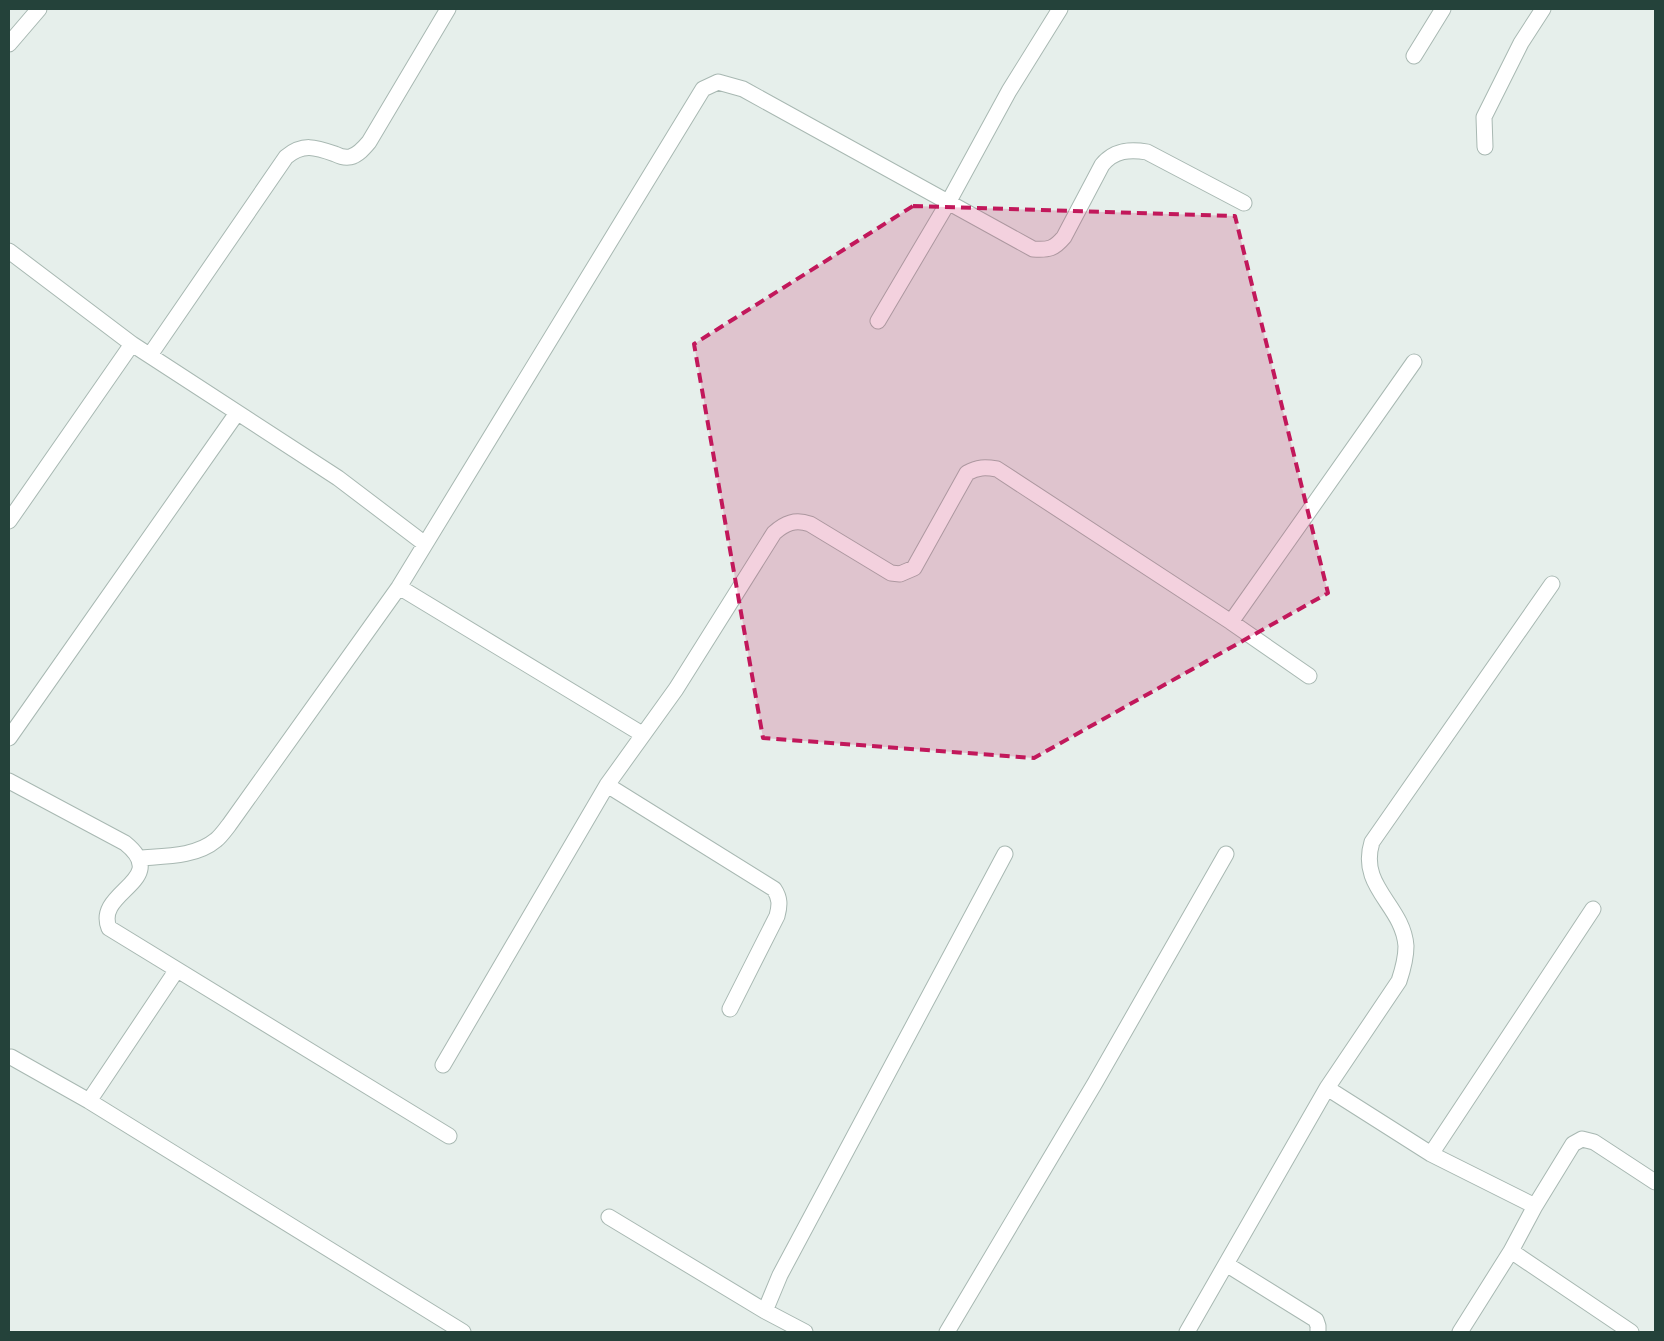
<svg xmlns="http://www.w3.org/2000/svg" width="1664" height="1341" font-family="Ubuntu,sans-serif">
<rect width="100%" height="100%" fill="#e6efeb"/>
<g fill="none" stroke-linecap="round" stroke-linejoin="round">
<defs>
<path id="street" d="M9,44L39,9
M1414,56L1443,9
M1485,147L1484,117L1521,43L1543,9
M9,251L132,344L338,478L425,544
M878,321L949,201L1009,91L1060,9
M150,355L286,157C303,143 315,147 335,154C339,156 345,158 350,157C358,155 364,148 369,142L448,9
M9,521L132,344
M399,587L642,734
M1231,622L1414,362
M9,738L237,413
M9,781L125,843C172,881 94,891 109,928L449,1136
M607,785L774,889C780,898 780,905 777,916L730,1009
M140,858C164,856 196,857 216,840C221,836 225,830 229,825L399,587L703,89L718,82L743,89L1033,249C1049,250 1054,249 1064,237L1102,165C1114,150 1130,149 1147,152L1244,203
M11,1057L89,1101L176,971
M443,1065L607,785L676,689L774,533C785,523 795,519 810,524L891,573L900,574L914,568L967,473C978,467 985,467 997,469L1231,622L1309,676
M1327,1088L1431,1154L1535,1206L1573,1144L1582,1139L1594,1142L1655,1182
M89,1101L463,1332
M1431,1154L1593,909
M609,1217L765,1311L805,1332
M1511,1251L1631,1332
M1226,1264L1316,1320L1318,1326V1332
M765,1311L780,1275L1005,854
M947,1332L1095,1083L1226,854
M1187,1332L1327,1088L1399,981C1403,969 1406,959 1406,946C1403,905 1358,887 1372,842L1552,584
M1460,1332L1511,1251L1535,1206"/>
</defs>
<use href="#street" stroke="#a8b8b2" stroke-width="17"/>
<use href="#street" stroke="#fff" stroke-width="15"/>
</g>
<path fill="#c2185b" fill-opacity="0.2" stroke="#c2185b" stroke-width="4" stroke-dasharray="10 6" stroke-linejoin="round" d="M913,206L1235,216L1328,593L1034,758L763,738L694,344Z"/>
<rect width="1664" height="1341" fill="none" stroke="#24423a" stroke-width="20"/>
</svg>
